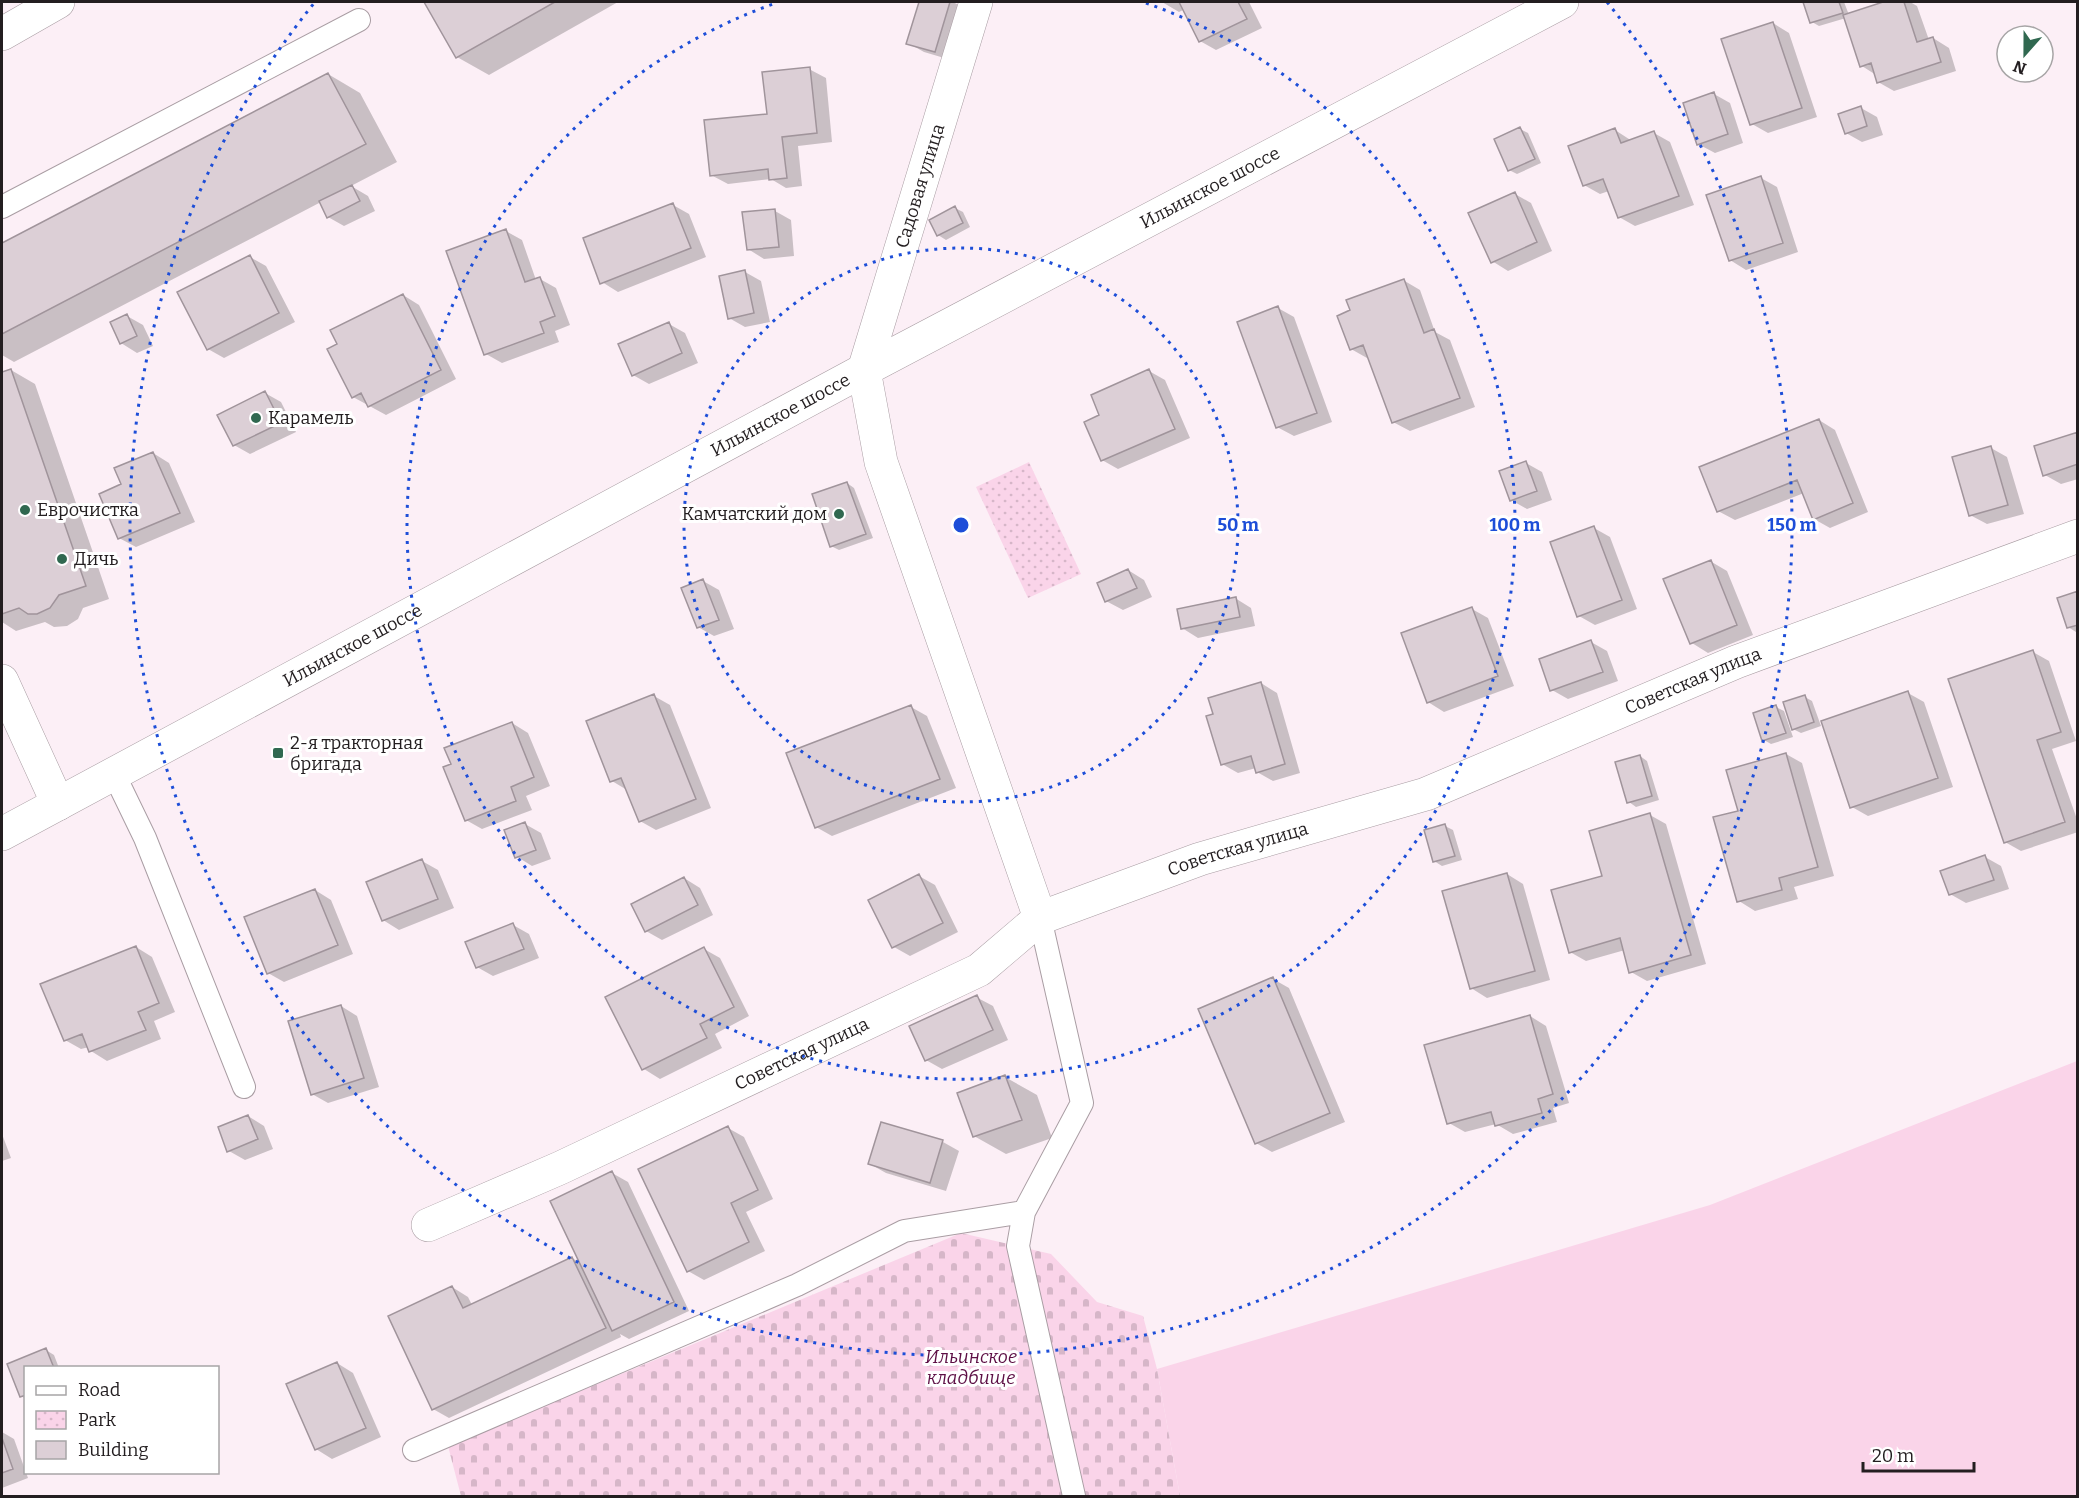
<svg xmlns="http://www.w3.org/2000/svg" width="2079" height="1498" font-family="Bitter,serif">
<defs>
<pattern id="cemetery-stones" width="16" height="16" patternUnits="userSpaceOnUse" patternTransform="scale(1.5)"><rect width="16" height="16" fill="#fad4e9"/><path d="M2 7V4a2 2 0 0 1 4 0v3zM10 15v-3a2 2 0 0 1 4 0v3z" fill="#d6b6c8"/></pattern>
<pattern id="park-dots" width="8" height="8" patternUnits="userSpaceOnUse" patternTransform="scale(1.5)"><rect width="8" height="8" fill="#fad4e9"/><path d="M2 2h.1M6 6h.1" fill="none" stroke="#d6b6c8" stroke-width="1.8" stroke-linecap="round"/></pattern>
</defs>
<rect width="100%" height="100%" fill="#fceff6"/>
<path fill="#fad4e9" d="M2077,1061V1496H1180L1157,1369L1710,1205Z"/>
<path fill="url(#cemetery-stones)" d="M961,1233L1051,1254L1097,1302L1143,1316L1157,1369L1180,1496H461L448,1446Z"/>
<path fill="url(#park-dots)" d="M1029,462L1081,574L1028,598L976,487Z"/>
<path fill="#0003" d="M426,2H618L489,75L457,57Z
M920,2H953L966,9L951,60L924,52L908,43Z
M1162,2H1249L1262,28L1216,50L1200,41L1185,9L1179,12Z
M1805,2H1844L1849,15L1887,2H1910L1917,6L1929,40L1933,38L1949,48L1956,71L1894,91L1878,82L1876,75L1862,66L1846,18L1819,26L1812,22Z
M1773,23L1789,33L1817,117L1768,133L1752,124Z
M809,69L826,78L832,142L798,146L802,186L786,188L771,179L728,184L711,175Z
M328,74L360,93L397,162L351,186L368,196L375,211L344,226L328,217L321,202L14,362L2,355V245Z
M1714,94L1730,103L1743,143L1715,153L1698,144Z
M1861,108L1877,117L1883,135L1862,142L1846,133Z
M1520,129L1528,133L1541,163L1517,174L1509,170Z
M1615,130L1632,141L1654,133L1670,142L1694,205L1635,226L1619,217L1609,191L1600,194L1584,185Z
M1761,178L1777,187L1798,252L1746,270L1730,260Z
M1515,194L1531,203L1552,251L1508,271L1492,261Z
M673,205L689,214L706,257L618,292L602,282Z
M955,208L963,212L970,227L946,240L938,235Z
M775,211L791,220L794,256L764,259L748,249Z
M506,231L522,240L536,280L540,279L556,288L570,325L555,331L559,342L502,363L486,354Z
M250,257L266,266L295,322L224,358L208,349Z
M745,272L761,281L770,322L745,327L729,318Z
M1403,280L1420,290L1435,332L1450,340L1475,407L1410,431L1393,422L1369,357L1367,358L1351,349Z
M403,295L419,305L456,379L386,415L353,397L339,345Z
M1278,308L1294,317L1332,422L1294,436L1277,427Z
M127,316L143,325L153,346L137,353L121,343Z
M669,324L685,333L698,363L649,384L633,375Z
M11,370L35,384L109,599L83,608L78,619L67,626L54,627L45,622L16,631L2,622V373Z
M1149,371L1165,380L1190,438L1118,469L1102,460L1101,416Z
M265,393L281,402L296,432L250,454L234,445Z
M1819,420L1835,430L1868,512L1830,528L1814,519L1804,493L1735,520L1718,511Z
M2078,434V479L2061,484L2045,475Z
M1991,448L2007,457L2024,514L1987,524L1970,515Z
M153,453L169,463L195,522L136,547L119,538L123,485Z
M1526,463L1542,472L1552,500L1527,509L1511,500Z
M847,483L854,488L873,538L839,550L831,546Z
M1594,528L1610,537L1637,609L1595,625L1579,616Z
M1710,561L1727,571L1753,635L1708,653L1692,643Z
M1128,570L1144,580L1152,597L1123,610L1106,601Z
M703,581L719,590L734,629L714,636L698,627Z
M2078,593V631L2076,632L2068,627Z
M1235,598L1251,608L1255,626L1198,638L1182,628Z
M1472,609L1488,618L1514,686L1444,712L1428,702Z
M1591,642L1607,651L1618,681L1568,699L1552,690Z
M2033,652L2049,661L2076,741L2052,749L2078,822V832L2021,851L2005,842Z
M1261,683L1277,693L1300,773L1273,781L1257,772L1256,768L1238,773L1222,764L1214,715Z
M1908,693L1924,702L1953,787L1868,816L1852,807Z
M654,696L670,705L711,808L656,830L640,821L627,790L612,781Z
M1805,697L1812,701L1821,726L1801,733L1793,729Z
M911,707L927,716L956,788L832,836L816,827Z
M1776,707L1784,711L1793,737L1771,744L1764,740Z
M512,723L528,733L550,786L526,796L532,810L482,829L466,820L453,765Z
M1786,754L1802,763L1834,876L1794,887L1798,899L1755,911L1739,901V812Z
M1640,756L1647,761L1659,800L1636,807L1629,802Z
M1650,815L1666,824L1706,964L1647,981L1631,972L1625,950L1586,961L1570,952L1604,877Z
M525,824L541,833L551,859L532,866L516,856Z
M1445,826L1453,830L1462,860L1442,866L1434,861Z
M1985,857L2001,866L2009,889L1966,903L1950,894Z
M422,861L438,870L454,908L399,930L383,920Z
M1507,874L1523,884L1550,980L1487,998L1471,988Z
M919,876L935,885L958,932L910,956L894,947Z
M684,878L700,888L713,915L662,940L646,931Z
M315,890L331,900L353,954L284,982L268,973Z
M513,925L529,934L539,958L493,976L477,967Z
M136,947L152,957L175,1012L154,1021L161,1039L107,1061L91,1051L89,1047L81,1049L65,1040Z
M704,949L720,958L749,1016L715,1034L722,1048L660,1079L644,1069L607,998Z
M1273,979L1289,988L1345,1122L1272,1152L1256,1143Z
M976,997L993,1006L1008,1040L942,1069L926,1060Z
M341,1006L357,1016L379,1087L328,1103L312,1094Z
M1530,1016L1546,1026L1569,1103L1553,1108L1557,1122L1513,1134L1496,1124L1465,1132L1449,1123Z
M1005,1077L1037,1095L1052,1138L1006,1154L974,1136Z
M248,1116L264,1126L273,1149L245,1160L229,1151Z
M882,1124L943,1142L959,1151L946,1191L886,1173L870,1164Z
M728,1128L744,1137L773,1199L746,1212L765,1251L704,1280L688,1271Z
M2,1134L11,1158L2,1161Z
M612,1173L628,1182L689,1311L629,1339L620,1334L621,1337L449,1418L433,1409L452,1287L468,1297L472,1305L572,1258L582,1264Z
M46,1350L54,1355L59,1368H26V1399L21,1396L9,1365Z
M337,1363L353,1373L381,1437L332,1459L316,1449Z
M2,1432L14,1439L28,1478L2,1488Z"/>
<path fill="#dccfd6" stroke="#a0949b" stroke-width="1.5" d="M424,2H555L456,58Z
M919,2H950L935,52L906,44Z
M1179,2H1238L1247,19L1199,42Z
M1803,2H1839L1843,13L1810,23Z
M1883,2H1904L1917,42L1933,37L1941,62L1877,83L1871,63L1860,67L1843,15Z
M1773,22L1802,108L1750,125L1721,39Z
M810,67L817,133L782,137L787,178L769,180L768,169L710,176L704,120L767,114L762,72Z
M328,73L366,144L2,334V243Z
M1714,92L1728,134L1697,145L1683,103Z
M1861,106L1867,126L1845,134L1838,114Z
M1520,127L1535,159L1508,171L1494,139Z
M1615,128L1621,143L1654,131L1679,196L1618,218L1603,179L1583,186L1568,146Z
M1761,176L1783,243L1729,261L1706,195Z
M352,185L360,201L327,218L319,201Z
M1515,192L1537,242L1491,263L1468,213Z
M673,203L691,248L600,284L583,238Z
M955,206L963,223L937,236L929,220Z
M775,209L779,247L747,250L742,212Z
M506,229L525,282L540,277L555,316L540,322L544,333L484,355L446,251Z
M250,255L279,313L207,350L177,292Z
M745,270L754,313L728,319L719,276Z
M1404,279L1424,333L1434,329L1460,398L1392,423L1363,345L1350,350L1337,316L1350,310L1346,300Z
M403,294L441,370L368,407L361,393L352,398L327,349L337,344L330,330Z
M1278,306L1317,413L1276,428L1237,322Z
M127,314L137,336L120,344L110,322Z
M669,322L682,353L632,376L618,344Z
M11,369L86,586L59,595L50,608L37,614H28L19,608L2,614V372Z
M1149,369L1175,429L1101,461L1084,422L1099,415L1091,395Z
M265,391L281,423L233,446L217,415Z
M1819,419L1853,503L1813,520L1797,480L1717,512L1699,467Z
M2078,432V464L2043,476L2034,446Z
M1991,446L2008,505L1969,516L1952,457Z
M153,452L180,513L118,539L99,494L121,484L114,468Z
M1526,461L1537,491L1510,501L1499,471Z
M847,482L866,534L830,547L812,494Z
M1594,526L1622,600L1577,617L1550,542Z
M1711,560L1737,625L1690,644L1663,579Z
M1128,569L1137,588L1105,602L1097,583Z
M703,579L719,620L697,628L681,588Z
M2078,591V625L2067,628L2057,598Z
M1236,597L1240,617L1181,629L1177,609Z
M1472,607L1498,676L1427,703L1401,633Z
M1591,640L1603,672L1550,691L1539,659Z
M2033,650L2061,732L2037,740L2065,822L2004,843L1948,679Z
M1261,682L1285,764L1256,773L1251,756L1221,765L1206,716L1213,714L1208,698Z
M1908,691L1938,778L1850,808L1821,721Z
M654,694L696,799L639,822L621,778L610,782L586,721Z
M1805,695L1814,722L1792,730L1783,702Z
M911,705L940,779L815,828L786,753Z
M1776,705L1786,733L1762,741L1753,713Z
M512,722L534,777L511,787L516,801L465,821L443,767L451,764L444,748Z
M1786,753L1818,867L1779,878L1782,890L1737,902L1713,817L1738,811L1726,770Z
M1640,755L1652,796L1627,803L1615,762Z
M1650,813L1691,955L1629,973L1620,938L1569,953L1551,890L1602,876L1589,831Z
M525,822L536,850L515,858L504,830Z
M1445,824L1455,856L1433,862L1424,830Z
M1985,855L1994,880L1949,895L1940,871Z
M422,859L438,899L382,921L366,882Z
M1507,873L1535,971L1470,989L1442,891Z
M919,874L943,923L892,948L868,900Z
M684,877L698,905L645,932L631,904Z
M315,889L338,945L267,974L244,917Z
M513,923L524,949L476,968L465,942Z
M136,946L159,1003L138,1012L146,1030L89,1052L82,1034L64,1041L40,984Z
M704,947L734,1007L700,1024L707,1038L642,1070L605,997Z
M1273,977L1330,1113L1255,1144L1198,1009Z
M977,995L993,1030L925,1061L909,1026Z
M341,1005L364,1078L311,1095L288,1021Z
M1530,1015L1553,1094L1538,1099L1542,1113L1495,1126L1491,1112L1447,1124L1424,1045Z
M1005,1075L1022,1120L973,1137L957,1093Z
M248,1115L258,1139L227,1152L218,1127Z
M881,1122L943,1140L930,1183L868,1164Z
M728,1126L758,1190L731,1203L749,1242L687,1272L638,1169Z
M612,1171L674,1302L612,1331L550,1201Z
M572,1257L606,1328L432,1410L388,1316L452,1286L463,1308Z
M46,1348L54,1368H26V1395L20,1397L7,1364Z
M337,1362L366,1428L315,1450L286,1384Z
M2,1438L13,1469L2,1473Z"/>
<g fill="none" stroke-linecap="round" stroke-linejoin="round">
<defs>
<path id="lane" d="M2,207L359,20
M114,774L145,838L244,1087
M1024,1212L1018,1246L1074,1496
M414,1450L797,1285L904,1231L1024,1212L1082,1103L1040,918"/>
<g id="street">
<path d="M976,2L864,370L881,462L1040,918"/>
<path d="M2,34L58,2"/>
<path d="M2,681L58,804"/>
<path id="s1" d="M428,1225L560,1168L979,970L1040,918L1200,859L1426,794L1736,662L2078,536"/>
</g>
<g id="secondary">
<path id="s2" d="M2,834L864,370L1562,2"/>
</g>
</defs>
<use href="#lane" stroke="#a99da3" stroke-width="24"/>
<use href="#street" stroke="#a99da3" stroke-width="34"/>
<use href="#secondary" stroke="#a99da3" stroke-width="34"/>
<use href="#lane" stroke="#fff" stroke-width="22"/>
<use href="#street" stroke="#fff" stroke-width="33"/>
<use href="#secondary" stroke="#fff" stroke-width="33"/>
</g>
<g fill="none" stroke="#1d4ed8" stroke-width="3" stroke-dasharray="3 6">
<circle cx="961" cy="525" r="277"/>
<path d="M1146 3A554 554 0 1 1 776 3"/>
<path d="M1607 2A831 831 0 1 1 315 2"/>
</g>
<g fill="#306850" stroke="#fff" stroke-width="2">
<circle cx="256" cy="418" r="6"/>
<circle cx="25" cy="510" r="6"/>
<circle cx="839" cy="514" r="6"/>
<circle cx="62" cy="559" r="6"/>
<rect x="272" y="747" width="12" height="12" rx="3"/>
</g>
<g text-anchor="middle" dominant-baseline="central" stroke-width="6" stroke-linejoin="round" paint-order="stroke">
<g font-size="18" fill="#231e20" stroke="#fff">
<text transform="translate(920 186) rotate(-73)">Садовая улица</text>
<text stroke="none"><textPath href="#s2" startOffset="1370">Ильинское шоссе</textPath></text>
<text stroke="none"><textPath href="#s2" startOffset="884">Ильинское шоссе</textPath></text>
<text stroke="none"><textPath href="#s2" startOffset="398">Ильинское шоссе</textPath></text>
<text stroke="none"><textPath href="#s1" startOffset="1383">Советская улица</textPath></text>
<text stroke="none"><textPath href="#s1" startOffset="897">Советская улица</textPath></text>
<text stroke="none"><textPath href="#s1" startOffset="411">Советская улица</textPath></text>
</g>
<g font-size="18" fill="#231e20" stroke="#fff" text-anchor="start">
<text x="268" y="418">Карамель</text>
<text x="37" y="510">Еврочистка</text>
<text x="827" y="514" text-anchor="end">Камчатский дом</text>
<text x="74" y="559">Дичь</text>
<text x="290" y="743">2-я тракторная<tspan x="290" dy="21">бригада</tspan></text>
</g>
<g font-size="18" font-style="italic" fill="#5d0f45" stroke="#fff">
<text x="971" y="1357">Ильинское<tspan x="971" dy="21">кладбище</tspan></text>
</g>
</g>
<circle cx="961" cy="525" r="9" fill="#1d4ed8" stroke="#fff" stroke-width="3"/>
<g font-size="18" text-anchor="middle" font-weight="bold" fill="#1d4ed8" stroke="#fff" stroke-width="6" stroke-linejoin="round" paint-order="stroke">
<text x="1238" y="531">50 m</text>
<text x="1515" y="531">100 m</text>
<text x="1792" y="531">150 m</text>
</g>
<rect width="2079" height="1498" fill="none" stroke="#231e20" stroke-width="6"/>
<rect x="24" y="1366" width="195" height="108" fill="#ffffff" stroke="#a7a5a6" stroke-width="1.5"/>
<rect x="36" y="1386" width="30" height="9" fill="#ffffff" stroke="#a7a5a6" stroke-width="1.5"/>
<text x="78" y="1396" font-size="18" fill="#231e20">Road</text>
<rect x="36" y="1411" width="30" height="18" fill="url(#park-dots)" stroke="#a7a5a6" stroke-width="1.5"/>
<text x="78" y="1426" font-size="18" fill="#231e20">Park</text>
<rect x="36" y="1441" width="30" height="18" fill="#dccfd6" stroke="#a7a5a6" stroke-width="1.5"/>
<text x="78" y="1456" font-size="18" fill="#231e20">Building</text>
<g transform="translate(2025 54) rotate(201)"><circle r="28" fill="#ffffff" stroke="#a7a5a6" stroke-width="1.5"/>
<path d="M0-4.5L10 22L0 15L-10 22Z" fill="#306850"/>
<text y="-9" font-size="16" font-weight="bold" text-anchor="middle" fill="#231e20">N</text>
</g>
<path d="M1863 1462v9h111v-9" fill="none" stroke="#231e20" stroke-width="3"/>
<text x="1872" y="1462" font-size="18" fill="#231e20" stroke="#ffffff" stroke-width="4.5" paint-order="stroke">20 m</text>
</svg>
